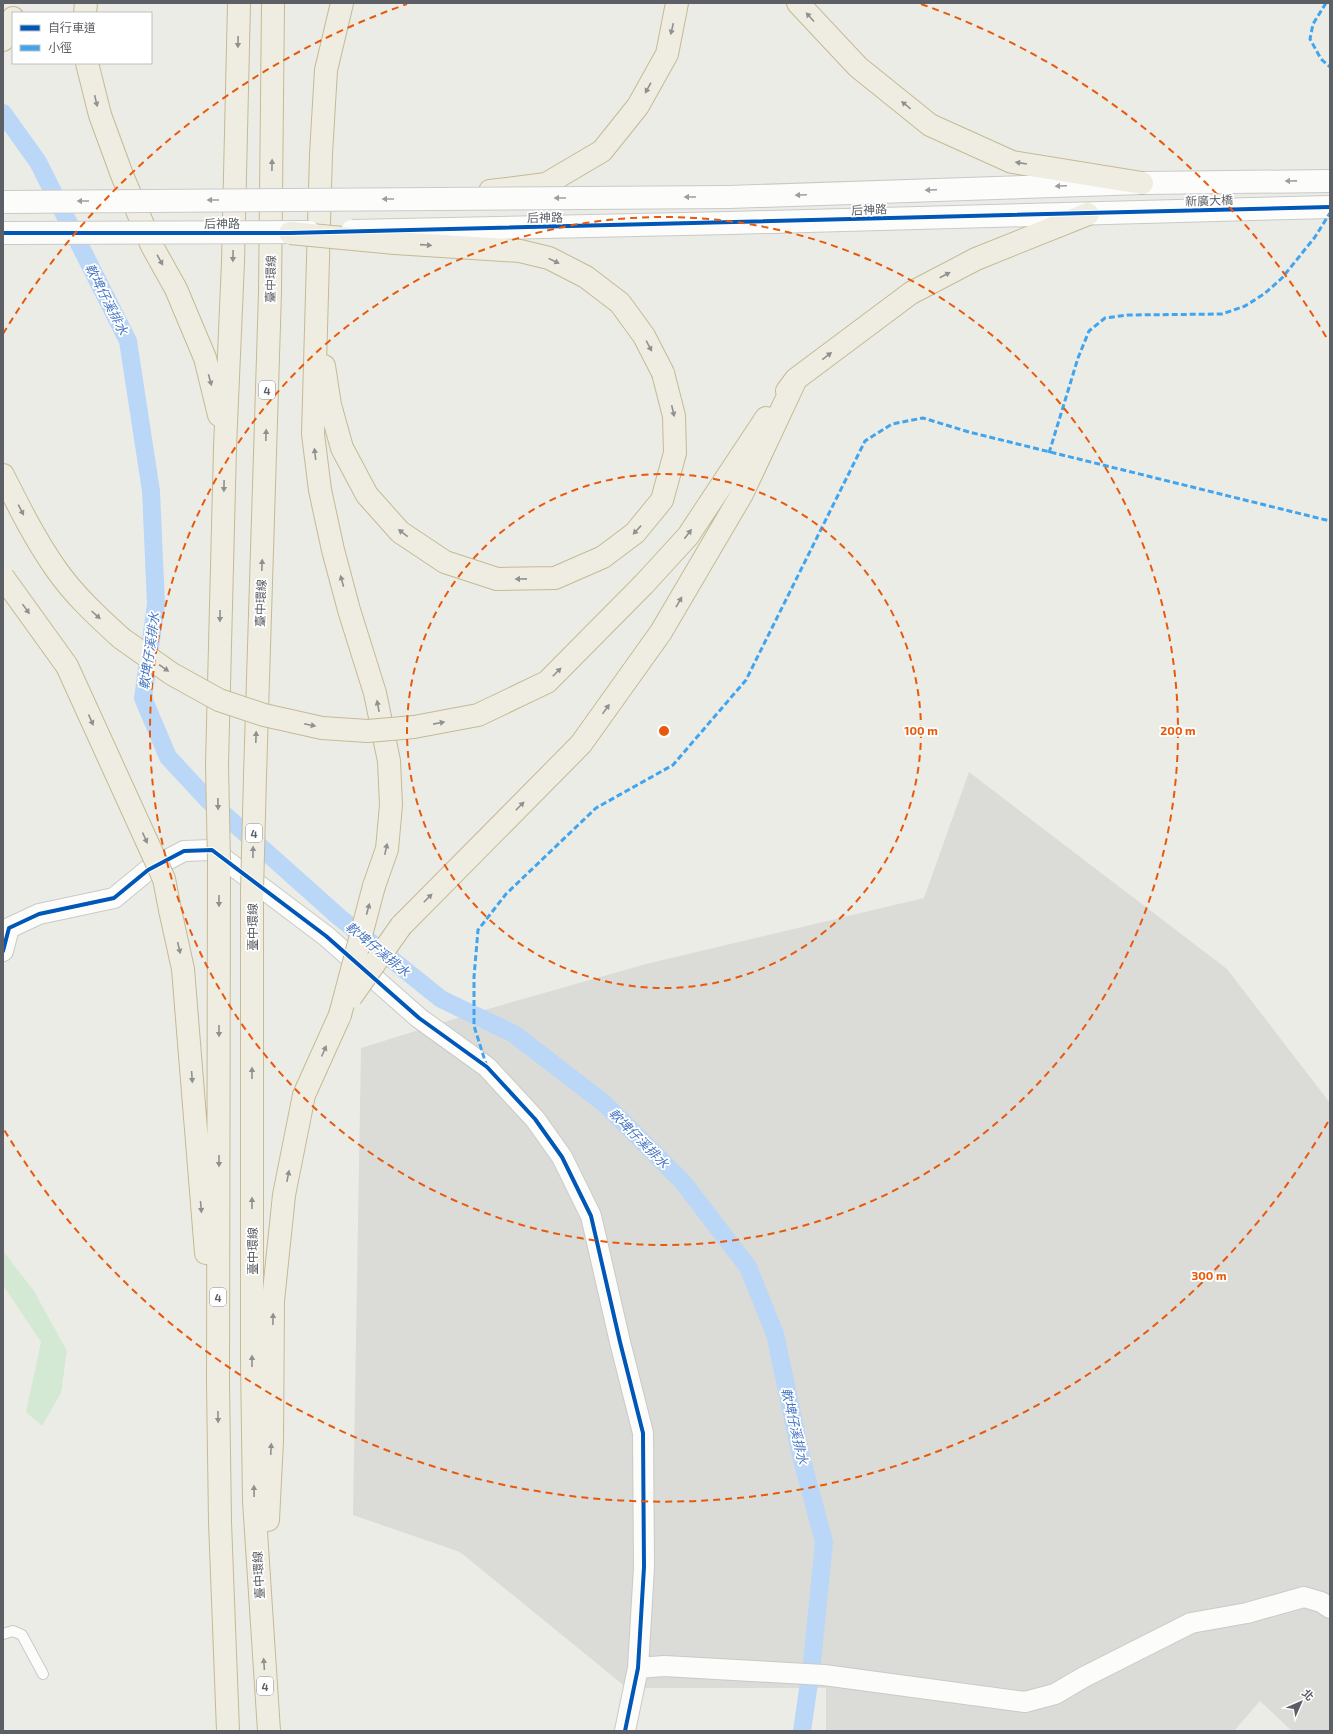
<svg xmlns="http://www.w3.org/2000/svg" width="1333" height="1734" font-family="'Exo 2','Noto Sans TC',sans-serif">
<rect width="100%" height="100%" fill="#ecece7"/>
<path fill="#dbdbd7" d="M969,772L1227,969L1330,1103V1731H1292L1260,1701L1234,1731H826V1688H627L460,1552L353,1515L361,1048L467,1015L646,964L924,898Z"/>
<path fill="#d4e9d4" d="M3,1251L34,1291L67,1351L61,1393L42,1426L26,1412L41,1342L3,1285Z"/>
<g fill="none" stroke-linecap="round" stroke-linejoin="round">
<path stroke="#bad7f8" stroke-width="18" d="M3,113L38,162L128,341L151,491L156,604L143,698L168,757L208,800L339,917L441,999L514,1034L605,1104L682,1181L748,1267L775,1334L801,1456L824,1542L812,1662L802,1731"/>
<defs>
<path id="service" d="M3,1634L13,1631L22,1635L43,1674"/>
<path id="minor" d="M3,951L9,928L39,914L114,898L148,870L184,851L212,850L326,936L419,1018L487,1067L535,1119L562,1157L591,1216L620,1342L643,1433L644,1567L638,1668L625,1731
M638,1668L664,1666L824,1675L1025,1702L1055,1694L1084,1677L1191,1623L1247,1613L1304,1597L1321,1602L1330,1608"/>
<path id="tertiary" d="M729,197L1142,183L1330,181
M730,223L1330,207"/>
<path id="motorway" d="M342,3L326,70L321,154L313,434L320,490L333,550L349,610L375,693L389,761L391,805L387,849L374,886
M798,3L858,67L930,125L1012,162L1142,183
M85,13L86,3
M3,40L13,18
M87,63L100,115L122,175L152,246L176,289L205,358L219,415
M490,191L546,184L602,151L638,106L667,54L677,3
M324,366L330,405L342,448L367,495L400,532L445,562L497,579L555,578L603,557L635,533L662,500L675,453L674,416L663,373
M787,391L796,379L911,293L976,259L1088,214
M3,475C19,507 35,539 56,569C74,595 97,616 121,638
M644,584L688,536L766,418
M217,765L225,447L233,262L239,3
M255,776L270,292L273,3
M219,862L218,1383L220,1522L228,1731
M252,891V1362L254,1501L269,1731
M170,910L183,969L206,1253
M401,926L581,744L661,632L742,494L796,379
M268,1520L272,1441L273,1301L284,1195L304,1095L340,1015"/>
</defs>
<use href="#service" stroke="#c9cac9" stroke-width="12"/>
<use href="#minor" stroke="#c9cac9" stroke-width="22"/>
<use href="#tertiary" stroke="#c9cac9" stroke-width="24"/>
<use href="#motorway" stroke="#c4ba93" stroke-width="24"/>
<use href="#service" stroke="#fcfcfb" stroke-width="10"/>
<use href="#minor" stroke="#fcfcfb" stroke-width="20"/>
<use href="#tertiary" stroke="#fcfcfb" stroke-width="22"/>
<use href="#motorway" stroke="#efede1" stroke-width="22"/>
<defs>
<path id="tertiary-bridge" d="M3,202L729,197
M352,231L730,223
M3,233L309,232"/>
<path id="motorway-bridge" d="M290,233L395,243L520,251L549,258L586,277L620,303L644,336L663,373
M3,577L67,666L164,879L170,910
M121,638L172,674L219,700L264,715L322,728L368,731L414,727L478,715L547,682L644,584
M217,765L219,862
M252,891L255,776
M351,997L401,926
M340,1015L374,886"/>
</defs>
<use href="#tertiary-bridge" stroke="#c9cac9" stroke-width="24" stroke-linecap="butt"/>
<use href="#motorway-bridge" stroke="#c4ba93" stroke-width="24" stroke-linecap="butt"/>
<use href="#tertiary-bridge" stroke="#fcfcfb" stroke-width="22"/>
<use href="#motorway-bridge" stroke="#efede1" stroke-width="22"/>
<path stroke="#40a5ee" stroke-width="3" stroke-dasharray="6 3" stroke-linecap="butt" d="M1326,3L1313,24L1310,39L1321,59L1330,67
M1049,453L1078,358L1089,331L1105,318L1128,315L1222,314L1245,306L1264,294L1282,278L1315,237L1330,213
M487,1067L474,1026V977L478,930L506,894L596,808L673,765L746,680L865,441L892,424L923,418L969,432L1330,521"/>
<defs>
<path id="cycleway" d="M3,233H290L1330,207
M3,951L9,928L39,914L114,898L148,870L184,851L212,850L326,936L419,1018L487,1067L535,1119L562,1157L591,1216L620,1342L643,1433L644,1567L638,1668L625,1731"/>
</defs>
<use href="#cycleway" stroke="#fff" stroke-width="6"/>
<use href="#cycleway" stroke="#0057b8" stroke-width="4"/>
</g>
<defs><path id="oneway-solid" d="M-6-.8H1V-3.2L6.5 0L1 3.2V.8H-6Z"/></defs>
<g fill="#8f9190">
<use href="#oneway-solid" transform="translate(810 17) rotate(-132)"/>
<use href="#oneway-solid" transform="translate(672 29) rotate(103)"/>
<use href="#oneway-solid" transform="translate(238 42) rotate(91)"/>
<use href="#oneway-solid" transform="translate(648 88) rotate(119)"/>
<use href="#oneway-solid" transform="translate(96 101) rotate(77)"/>
<use href="#oneway-solid" transform="translate(906 105) rotate(-141)"/>
<use href="#oneway-solid" transform="translate(1021 163) rotate(-171)"/>
<use href="#oneway-solid" transform="translate(272 165) rotate(-89)"/>
<use href="#oneway-solid" transform="translate(426 245) rotate(4)"/>
<use href="#oneway-solid" transform="translate(233 256) rotate(91)"/>
<use href="#oneway-solid" transform="translate(160 260) rotate(61)"/>
<use href="#oneway-solid" transform="translate(554 261) rotate(26)"/>
<use href="#oneway-solid" transform="translate(945 275) rotate(-28)"/>
<use href="#oneway-solid" transform="translate(649 346) rotate(62)"/>
<use href="#oneway-solid" transform="translate(827 356) rotate(-37)"/>
<use href="#oneway-solid" transform="translate(210 380) rotate(75)"/>
<use href="#oneway-solid" transform="translate(673 411) rotate(77)"/>
<use href="#oneway-solid" transform="translate(266 435) rotate(-88)"/>
<use href="#oneway-solid" transform="translate(315 454) rotate(-97)"/>
<use href="#oneway-solid" transform="translate(224 486) rotate(91)"/>
<use href="#oneway-solid" transform="translate(21 510) rotate(63)"/>
<use href="#oneway-solid" transform="translate(637 530) rotate(133)"/>
<use href="#oneway-solid" transform="translate(403 533) rotate(-142)"/>
<use href="#oneway-solid" transform="translate(688 534) rotate(-53)"/>
<use href="#oneway-solid" transform="translate(262 565) rotate(-88)"/>
<use href="#oneway-solid" transform="translate(521 579) rotate(179)"/>
<use href="#oneway-solid" transform="translate(342 581) rotate(-105)"/>
<use href="#oneway-solid" transform="translate(679 602) rotate(-60)"/>
<use href="#oneway-solid" transform="translate(26 609) rotate(54)"/>
<use href="#oneway-solid" transform="translate(96 615) rotate(42)"/>
<use href="#oneway-solid" transform="translate(220 616) rotate(91)"/>
<use href="#oneway-solid" transform="translate(164 668) rotate(35)"/>
<use href="#oneway-solid" transform="translate(557 672) rotate(-45)"/>
<use href="#oneway-solid" transform="translate(378 706) rotate(-101)"/>
<use href="#oneway-solid" transform="translate(606 709) rotate(-54)"/>
<use href="#oneway-solid" transform="translate(91 720) rotate(66)"/>
<use href="#oneway-solid" transform="translate(439 723) rotate(-11)"/>
<use href="#oneway-solid" transform="translate(310 725) rotate(12)"/>
<use href="#oneway-solid" transform="translate(256 737) rotate(-88)"/>
<use href="#oneway-solid" transform="translate(218 804) rotate(89)"/>
<use href="#oneway-solid" transform="translate(520 806) rotate(-45)"/>
<use href="#oneway-solid" transform="translate(145 838) rotate(66)"/>
<use href="#oneway-solid" transform="translate(386 849) rotate(-78)"/>
<use href="#oneway-solid" transform="translate(253 852) rotate(-89)"/>
<use href="#oneway-solid" transform="translate(428 898) rotate(-45)"/>
<use href="#oneway-solid" transform="translate(219 901) rotate(90)"/>
<use href="#oneway-solid" transform="translate(368 909) rotate(-75)"/>
<use href="#oneway-solid" transform="translate(179 948) rotate(77)"/>
<use href="#oneway-solid" transform="translate(219 1031) rotate(90)"/>
<use href="#oneway-solid" transform="translate(324 1051) rotate(-66)"/>
<use href="#oneway-solid" transform="translate(252 1073) rotate(-90)"/>
<use href="#oneway-solid" transform="translate(192 1077) rotate(86)"/>
<use href="#oneway-solid" transform="translate(219 1161) rotate(90)"/>
<use href="#oneway-solid" transform="translate(288 1176) rotate(-79)"/>
<use href="#oneway-solid" transform="translate(252 1203) rotate(-90)"/>
<use href="#oneway-solid" transform="translate(201 1207) rotate(85)"/>
<use href="#oneway-solid" transform="translate(273 1319) rotate(-89)"/>
<use href="#oneway-solid" transform="translate(252 1361) rotate(-90)"/>
<use href="#oneway-solid" transform="translate(218 1417) rotate(89)"/>
<use href="#oneway-solid" transform="translate(271 1449) rotate(-87)"/>
<use href="#oneway-solid" transform="translate(254 1491) rotate(-91)"/>
<use href="#oneway-solid" transform="translate(264 1664) rotate(-94)"/>
</g>
<g fill="#9c9ea1">
<use href="#oneway-solid" transform="translate(1291 181) rotate(179)"/>
<use href="#oneway-solid" transform="translate(1061 186) rotate(178)"/>
<use href="#oneway-solid" transform="translate(931 190) rotate(178)"/>
<use href="#oneway-solid" transform="translate(801 195) rotate(178)"/>
<use href="#oneway-solid" transform="translate(690 197) rotate(180)"/>
<use href="#oneway-solid" transform="translate(560 198) rotate(180)"/>
<use href="#oneway-solid" transform="translate(388 199) rotate(180)"/>
<use href="#oneway-solid" transform="translate(213 200) rotate(180)"/>
<use href="#oneway-solid" transform="translate(83 201) rotate(180)"/>
</g>
<g fill="none" stroke="#e8590c" stroke-width="2" stroke-dasharray="7 5">
<circle cx="664" cy="731" r="257"/>
<circle cx="664" cy="731" r="514"/>
<path d="M1328 1122A771 771 0 0 1 3 1128M3 334A771 771 0 0 1 407 4M921 4A771 771 0 0 1 1328 340"/>
</g>
<g text-anchor="middle" dominant-baseline="central" stroke-width="3.5" stroke-linejoin="round" paint-order="stroke">
<g fill="#fff" stroke="#8d8f93" stroke-width="1">
<rect x="259" y="381" width="16" height="18" rx="3"/>
<rect x="246" y="824" width="16" height="18" rx="3"/>
<rect x="210" y="1288" width="16" height="18" rx="3"/>
<rect x="257" y="1677" width="16" height="18" rx="3"/>
</g>
<g font-size="11" font-weight="bold" fill="#5c5f65">
<text x="267" y="390">4</text>
<text x="254" y="833">4</text>
<text x="218" y="1297">4</text>
<text x="265" y="1686">4</text>
</g>
<g font-size="12" fill="#5c5f65" stroke="#fff">
<text transform="translate(1209 200) rotate(-2)">新廣大橋</text>
<text transform="translate(869 209) rotate(-2)">后神路</text>
<text transform="translate(545 217) rotate(-1)">后神路</text>
<text x="222" y="223">后神路</text>
<text transform="translate(270 279) rotate(-89)">臺中環線</text>
<text transform="translate(260 603) rotate(-88)">臺中環線</text>
<text transform="translate(252 927) rotate(-90)">臺中環線</text>
<text transform="translate(252 1251) rotate(-90)">臺中環線</text>
<text transform="translate(258 1575) rotate(-93)">臺中環線</text>
</g>
<g font-size="13" font-style="italic" fill="#4676c3" stroke="#fff">
<text transform="translate(107 299) rotate(63)">軟埤仔溪排水</text>
<text transform="translate(149 651) rotate(-82)">軟埤仔溪排水</text>
<text transform="translate(378 949) rotate(39)">軟埤仔溪排水</text>
<text transform="translate(639 1138) rotate(45)">軟埤仔溪排水</text>
<text transform="translate(795 1426) rotate(77)">軟埤仔溪排水</text>
</g>
</g>
<circle cx="664" cy="731" r="6" fill="#e8590c" stroke="#fff" stroke-width="2"/>
<g font-size="12" text-anchor="middle" font-weight="bold" fill="#e8590c" stroke="#fff" stroke-width="3.5" stroke-linejoin="round" paint-order="stroke">
<text x="921" y="735">100 m</text>
<text x="1178" y="735">200 m</text>
<text x="1209" y="1280">300 m</text>
</g>
<rect width="1333" height="1734" fill="none" stroke="#5c5f65" stroke-width="8"/>
<rect x="12" y="12" width="140" height="52" fill="#ffffff" stroke="#bebfc1"/>
<rect x="20" y="25" width="20" height="6" fill="#0057b8" stroke="#bebfc1"/>
<text x="48" y="32" font-size="12" fill="#5c5f65">自行車道</text>
<rect x="20" y="45" width="20" height="6" fill="#40a5ee" stroke="#bebfc1"/>
<text x="48" y="52" font-size="12" fill="#5c5f65">小徑</text>
<g transform="translate(1301 1702) rotate(45)" stroke="#ffffff" stroke-width="3" paint-order="stroke">
<path d="M0-3L7 15L0 10L-7 15Z" fill="#5c5f65"/>
<text y="-6" font-size="11" font-weight="bold" text-anchor="middle" fill="#5c5f65">北</text>
</g>
</svg>
